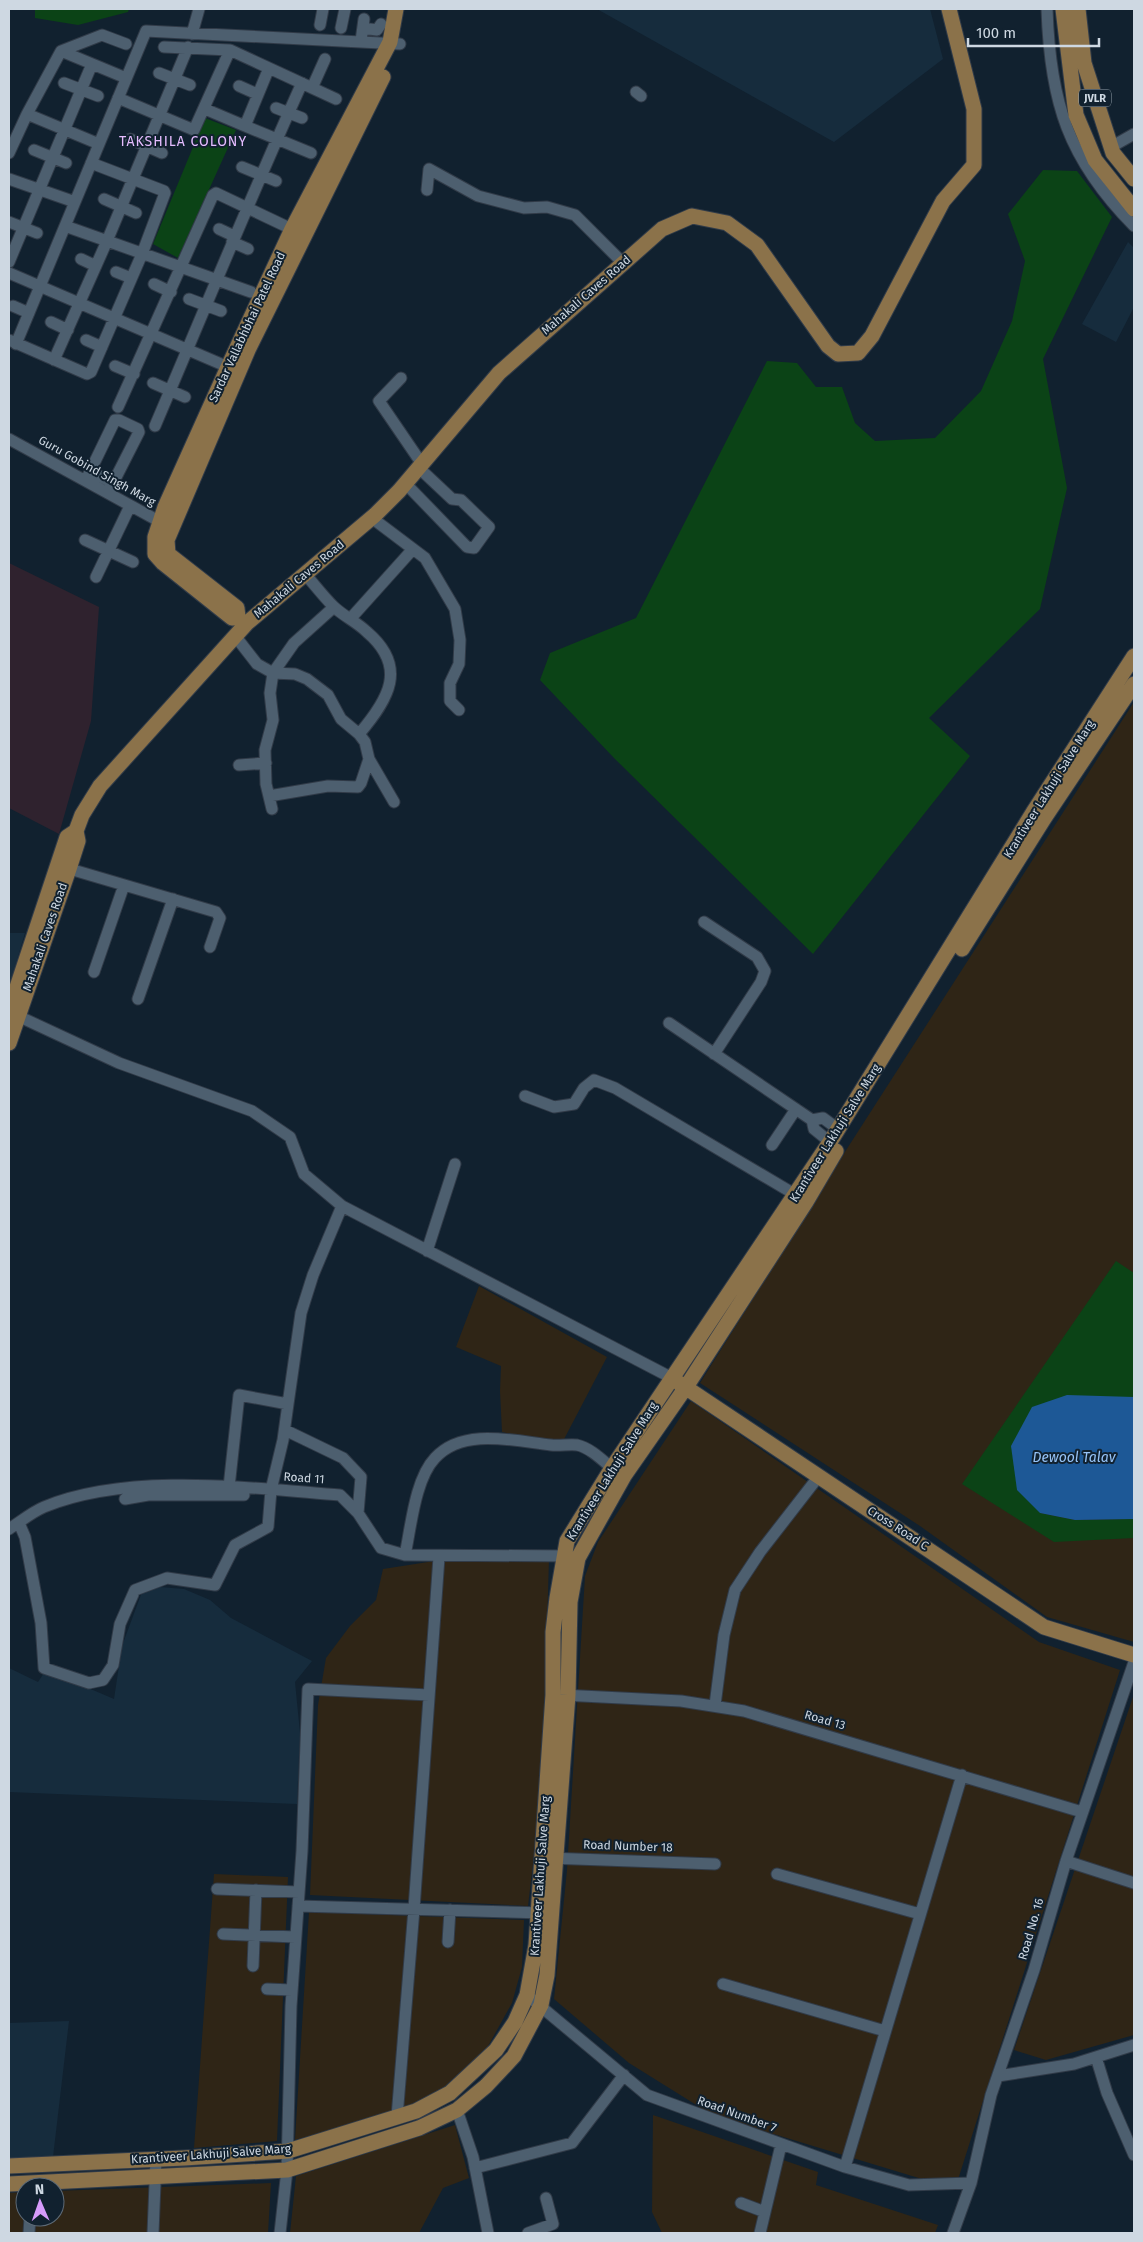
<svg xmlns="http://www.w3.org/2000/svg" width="1143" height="2242" font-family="'Fira Sans',sans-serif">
<rect width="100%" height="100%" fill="#11212f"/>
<path fill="#2f2516" d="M1134,702V1642L1047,1617L920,1526L700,1383L850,1144Z
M479,1286L607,1357L561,1445L502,1432L500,1391L501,1366L456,1347Z
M691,1401L1039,1642L1120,1670L955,2189L714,2116L629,2063L554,1999L567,1870L585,1576L598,1542Z
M441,1560H549L542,1787L528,1906L310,1895L318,1705L326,1658L350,1626L376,1600L383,1569Z
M1134,1694V2035L1046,2060L1014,2050Z
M214,1874L288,1877L277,2141L194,2148Z
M309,1912L524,1920L522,1967L512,2003L487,2048L447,2088L402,2110L295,2140Z
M653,2115L818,2172L816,2185L938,2225L935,2233H662L652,2212Z
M455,2125L469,2178L443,2188L419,2233H290L296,2176Z
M271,2183L268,2233H9V2193L25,2192V2217H55V2191Z"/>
<path fill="#162c3d" d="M597,9H930L943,59L834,142Z
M1128,242L1134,248V307L1116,342L1082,324Z
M9,933H25L9,987Z
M160,1587L184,1589L210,1600L231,1618L312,1661L295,1682L300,1733L297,1804L9,1792V1668L38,1682L46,1670L114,1699L122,1646L142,1592Z
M69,2021L53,2157L9,2159V2023Z"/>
<path fill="#2f222e" d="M9,563L99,607L91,721L59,834L9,808Z"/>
<path fill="#0b4316" d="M35,9H129L128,12L78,25L35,18Z
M205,118L236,130L178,258L153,244Z
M1043,170L1077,171L1112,217L1043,359L1067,488L1040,609L929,718L970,756L813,954L614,758L540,680L550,653L636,618L767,361L797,363L816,387H842L855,423L875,441L935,438L981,391L1012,321L1025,261L1008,214Z
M1116,1261L1134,1273V1397H1119L1040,1513L1075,1520L1134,1519V1538L1054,1542L962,1484Z"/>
<path fill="#1d5896" d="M1067,1395L1134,1397V1519L1075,1520L1040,1513L1017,1490L1011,1446L1032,1407Z"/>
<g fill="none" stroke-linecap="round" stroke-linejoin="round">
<defs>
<path id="minor" d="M1047,9C1050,102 1068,159 1134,226
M320,25L323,9
M341,28L345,9
M363,28L377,30L381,24
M192,34L199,9
M361,41L364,19
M164,47L230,50L336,99
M61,51L126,78
M269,68L245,126L311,153
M159,73L190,85
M64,83L98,96
M239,86L257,94
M312,88L325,59
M636,92L641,96
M118,98L194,130L230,50
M276,108L302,118
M205,109L245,126
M27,114L99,144
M130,139L162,153
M1111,147L1134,134
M34,150L66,163
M9,153L27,114L61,51L102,35L126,44
M242,167L276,181
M9,179L75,202
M427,190L429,169L478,196L524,208L547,207L575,215L623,263
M104,199L136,213
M9,222L37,233
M65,226L251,292
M219,229L234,236
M232,242L248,249
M81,259L96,266
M9,262L92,64
M116,272L131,278
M9,273L235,370
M154,284L171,292
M189,299L221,311
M13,306L29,313
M51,322L68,330
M9,340L87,374L91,372L142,254L165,193L164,191L91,163
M86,340L102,347
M16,344L146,31L400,44
M54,360L107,241L188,47
M115,366L134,374
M401,378L379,401L422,464
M153,383L185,397
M118,407L213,195L216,193L298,232
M155,426C204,311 251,196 302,83
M9,439L166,525
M90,471L113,483
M86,480L115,420H119L138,429L139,432L108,493
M406,484L467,547L474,548L489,527L461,500L452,499L419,468
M372,518L425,558L455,609L460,640L459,664L450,683V701L459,710
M85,540L133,562
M305,574C314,584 323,596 333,606C343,616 357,622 367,632C408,667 389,699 359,734
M96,577L130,506
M351,618L413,549
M236,637L257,664L273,673L295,674L307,679L328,695L341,719L359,734L365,742L369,759L394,802
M239,765L266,763
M269,796L328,786L358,787L361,783L369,759
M272,809L266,784L265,750L273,720L270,693L273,673L294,643L334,607
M63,867L216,912L220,918L210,947
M704,922L757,957L765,971L761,982L714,1054
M94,972L124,885
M138,999L173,899
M18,1016L119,1063L252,1111L290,1137L304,1174L342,1206L672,1378
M669,1023L812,1120L823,1118L838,1129
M525,1096L554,1107L574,1104L584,1088L594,1080L615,1088L796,1195
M812,1120L814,1129L830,1142
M772,1145L796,1109
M427,1251L455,1164
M285,1430L343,1458L361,1477L358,1513
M229,1487L239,1395L288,1404L301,1313L313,1275L342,1206
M125,1499L148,1495H244
M19,1523L25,1537L41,1623L44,1668L89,1683L103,1680L113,1665L120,1624L135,1590L167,1578L215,1585L235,1545L268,1527L271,1490L283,1440L288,1404
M9,1529C20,1522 32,1512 44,1507C129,1472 250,1488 340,1495L358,1513L381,1548L405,1555L571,1556
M405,1555C411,1527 415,1479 435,1458C463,1427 515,1441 551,1445C559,1446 570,1444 577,1445C592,1448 607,1465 618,1473
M562,1695L681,1701L744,1711L1082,1812
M715,1705L724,1635L735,1590L760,1552L819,1476
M548,1858L715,1864
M1066,1861L1134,1883
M777,1874L920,1914
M217,1889L299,1892
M298,1906L544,1913
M223,1934L295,1937
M448,1942L450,1910
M253,1966L256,1890
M723,1984L885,2031
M267,1989L292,1990
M527,1995L647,2095L845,2167L909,2185L971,2183
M1096,2057L1107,2093L1134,2155
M998,2076L1074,2064L1134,2045
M457,2110L473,2157L488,2233
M397,2117L414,1909L439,1557
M845,2167L962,1775
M475,2168L572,2143L624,2075
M741,2203L765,2212
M29,2233L30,2217
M153,2233L156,2159
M280,2233L287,2170L291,2006L302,1851L308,1689L429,1695
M528,2233L553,2224L546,2198
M760,2233L781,2145
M953,2233L971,2183L991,2095L1034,1970L1066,1861L1134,1662"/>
<path id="major" d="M1063,9L1076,115L1095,160L1134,209
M1078,9L1084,63L1113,153L1134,179
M238,617L232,618L163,563L155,554V537L165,507L228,367L292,229L390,42L396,9
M238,617L237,608L168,554L167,540L248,350L383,77
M962,949L1045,817L1134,684
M9,1011L67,837L76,831
M9,1043L69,869L78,841L76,831L82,815L100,786L247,623L375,515L399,491L499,373L662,229L692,216L727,223L757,245L828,346L838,354L858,353L872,336L943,201L974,165V109L949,9
M679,1383L1044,1627L1134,1655
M9,2166L184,2158L288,2151L416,2111L450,2093L496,2050L515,2022L527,1995L536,1945L553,1695V1632L557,1598L567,1541L612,1468L830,1142L1034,811L1134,656
M9,2184L287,2170L419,2128L457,2110L486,2086L514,2056L541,2005L547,1975L568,1695L570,1602L578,1558L624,1476L686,1387L806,1202L836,1151"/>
</defs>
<use href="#minor" stroke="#313b48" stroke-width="13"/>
<use href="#major" stroke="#313b48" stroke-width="17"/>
<use href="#minor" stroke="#4d5f6f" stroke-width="11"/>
<use href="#major" stroke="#8b724a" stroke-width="15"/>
</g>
<g text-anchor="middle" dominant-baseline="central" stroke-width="4" stroke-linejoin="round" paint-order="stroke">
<rect fill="#11212f" stroke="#95a1ac" stroke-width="1" x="1079" y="89.5" width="32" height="17" rx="4"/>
<g font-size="11" font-weight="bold" fill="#ced8e2">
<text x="1095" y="98">JVLR</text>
</g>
<g font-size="12" fill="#ced8e2" stroke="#11212f">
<text transform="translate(586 295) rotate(-41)">Mahakali Caves Road</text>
<text transform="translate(247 327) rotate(-65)">Sardar Vallabhbhai Patel Road</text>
<text transform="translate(97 471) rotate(29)">Guru Gobind Singh Marg</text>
<text transform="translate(299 579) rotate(-40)">Mahakali Caves Road</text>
<text transform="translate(1049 789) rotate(-58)">Krantiveer Lakhuji Salve Marg</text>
<text transform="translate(45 937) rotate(-71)">Mahakali Caves Road</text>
<text transform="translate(835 1133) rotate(-58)">Krantiveer Lakhuji Salve Marg</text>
<text transform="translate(612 1471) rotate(-58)">Krantiveer Lakhuji Salve Marg</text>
<text transform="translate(304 1478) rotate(4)">Road 11</text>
<text transform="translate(898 1528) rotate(33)">Cross Road C</text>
<text transform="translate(825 1720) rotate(16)">Road 13</text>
<text transform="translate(628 1846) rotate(2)">Road Number 18</text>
<text transform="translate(540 1876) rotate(-86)">Krantiveer Lakhuji Salve Marg</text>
<text transform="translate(1031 1929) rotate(-74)">Road No. 16</text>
<text transform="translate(737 2114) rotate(20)">Road Number 7</text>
<text transform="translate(211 2154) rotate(-4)">Krantiveer Lakhuji Salve Marg</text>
</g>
<g font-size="14" letter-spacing="1" fill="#e5bcff" stroke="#11212f">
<text x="183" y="141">TAKSHILA COLONY</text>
</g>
<g font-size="14" font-style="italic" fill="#96c3f7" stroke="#11212f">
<text x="1074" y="1457">Dewool Talav</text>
</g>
</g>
<rect width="1143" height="2242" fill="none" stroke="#ced8e2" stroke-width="20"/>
<g transform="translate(40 2202) rotate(358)"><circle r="24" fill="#11212f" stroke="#5d6a77"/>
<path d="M0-4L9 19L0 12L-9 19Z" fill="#d69bfa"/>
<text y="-8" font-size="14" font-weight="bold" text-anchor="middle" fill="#ced8e2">N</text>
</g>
<path d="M968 38v8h131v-8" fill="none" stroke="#ced8e2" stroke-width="2.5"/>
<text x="976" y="38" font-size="15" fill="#ced8e2" stroke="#11212f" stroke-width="4" paint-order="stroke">100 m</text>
</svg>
